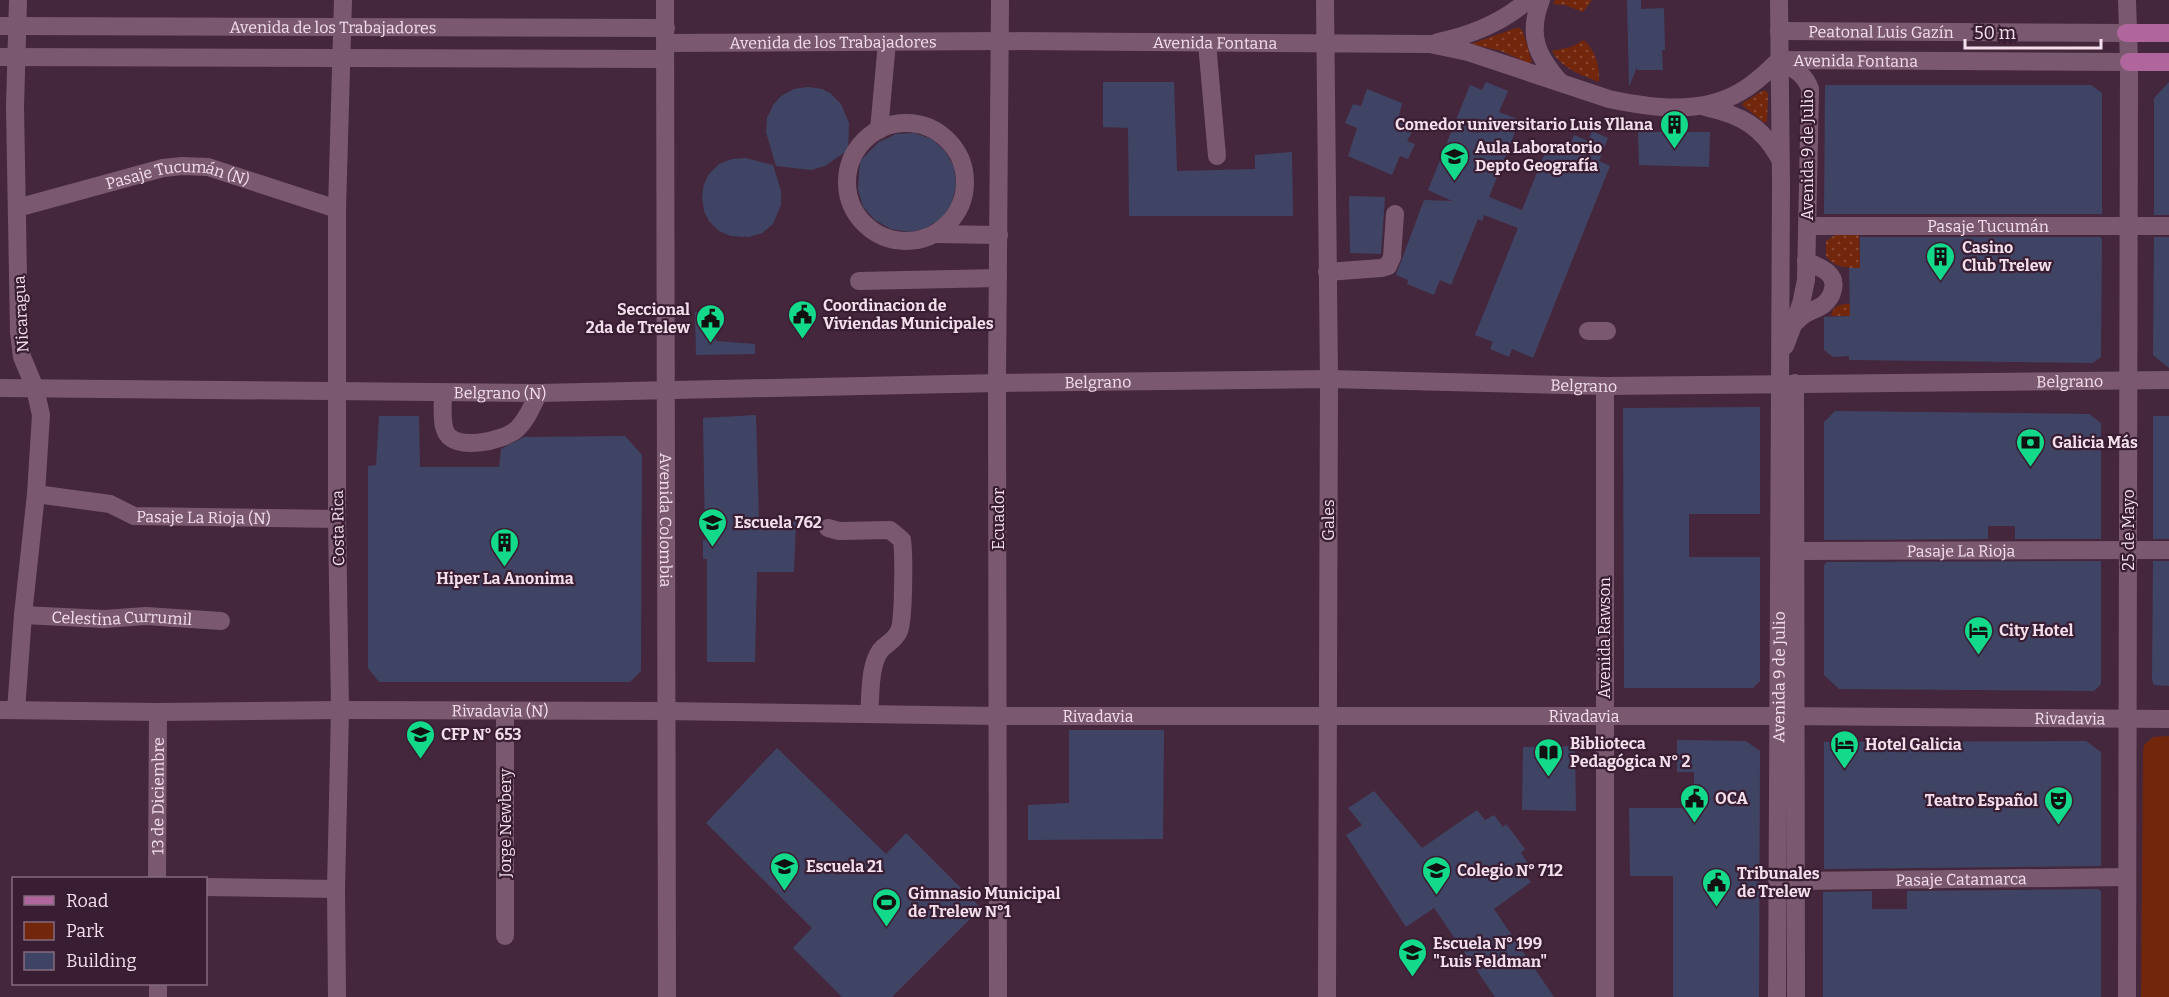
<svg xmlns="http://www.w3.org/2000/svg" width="2169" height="997" font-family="Bitter,serif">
<defs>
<pattern id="garden-dots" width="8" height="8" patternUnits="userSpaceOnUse" patternTransform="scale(1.5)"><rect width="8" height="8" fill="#72270d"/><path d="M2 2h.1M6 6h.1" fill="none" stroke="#874631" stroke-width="1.8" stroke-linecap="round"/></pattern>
</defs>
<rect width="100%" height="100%" fill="#44273c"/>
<path fill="#72270d" d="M2169,736V997H2141L2143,752L2144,745L2153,737Z"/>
<path fill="url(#garden-dots)" d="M1555,0H1592L1583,12L1565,5L1553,4Z
M1516,28H1520L1523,32L1532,62L1528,63L1501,51L1471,44Z
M1584,40C1596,52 1600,66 1599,82C1581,75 1561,68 1552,51L1571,47Z
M1764,90L1768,93L1767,121L1765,123L1742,105L1744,102Z
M1838,233L1859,234L1860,268C1846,268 1835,268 1826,256V241Z
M1862,304V316H1831C1833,301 1849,304 1862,304Z"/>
<path fill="#404464" d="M1627,0H1641V9L1664,8L1665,50H1662L1663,70H1637V67L1629,87Z
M1103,82H1174L1177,171L1255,169V155L1292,152L1293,216H1129L1128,128L1103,127Z
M1486,82L1508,91L1499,112L1520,120L1489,197L1522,210L1548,145L1567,153L1574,135L1588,141L1592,131L1608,138L1599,161L1610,166L1533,358L1512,349L1509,357L1490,349L1493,342L1475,335L1518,228L1484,215L1482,221L1478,219L1451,285L1440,280L1434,295L1407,284L1408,280L1396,275L1424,200L1452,201L1428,190L1470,85L1482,90Z
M2169,82V215H2154V98Z
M1825,85H2091L2102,93V214H1824Z
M808,87L822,89L830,93L841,104L849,123L848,150L825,166L811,170L776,166L766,132L767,118L773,105L781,96L794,89Z
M1367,89L1402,103L1399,116L1416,124L1407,141L1415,144L1408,159L1400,156L1392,175L1348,156L1357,128L1345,123L1353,104L1361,106Z
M1638,132H1710L1709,167L1639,165Z
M914,133L932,139L945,151L954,167L956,185L952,203L942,218L924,229L909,232L891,229L875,220L863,207L858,189L860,161L879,142L896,134Z
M746,158L773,165L781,191V205L773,224L762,233L749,237L731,236L719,231L709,221L704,211L702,197L704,184L709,174L719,164L732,159Z
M1349,196L1385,197L1381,254L1350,253Z
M1860,237H2100L2102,239L2101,357L2093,363L1849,360V356L1833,357L1824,350V317L1850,316L1849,268H1860Z
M2154,237H2169V368L2153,355Z
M695,312H716V341L755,344V354L696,355Z
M1760,407V514H1689V557H1760V681L1753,688H1624L1623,408Z
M1835,411L2089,414L2101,423V539H2015V526H1988V539L1824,540V422Z
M756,415L759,522L796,521L794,572H757L755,662H707V559H703V540H705L703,418Z
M379,416H419L420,467H499L501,449L524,437L625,436L642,455L641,671L630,682H379L368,668V466L376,465Z
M2153,416H2169V539H2153Z
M2101,561V684L2094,691L1839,689L1824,675V565L1827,562Z
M2153,561H2169V686L2154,685L2152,680Z
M1069,730H1164L1163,839L1028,840V805L1069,803Z
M1677,740L1746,741L1760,751L1759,997H1673V876H1630L1629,808H1694V772H1677Z
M2086,741L2101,752V866L1824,869V742Z
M1575,746L1576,811L1522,810L1523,747Z
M777,748L886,854L906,833L981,908L892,997H842L793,948L812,928L706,823Z
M1374,791L1422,848L1477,810L1485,820L1494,815L1503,827L1506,824L1525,849L1521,853L1529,865L1522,871L1531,882L1494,909L1554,997H1495L1434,908L1406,927L1346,835L1362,825L1348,808Z
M2098,889L2101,891V997H1823V892L1872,891V909H1907V891Z"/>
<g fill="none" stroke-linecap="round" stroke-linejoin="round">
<g stroke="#7a5970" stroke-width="18">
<path id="s1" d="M665,0L667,997"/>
<path d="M1325,0L1329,379L1327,997"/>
<path d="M1541,0C1527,35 1537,56 1560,82"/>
<path d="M2127,0L2129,62L2127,997"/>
<path id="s2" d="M0,26L666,28"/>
<path id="s3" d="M1779,31L2126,33"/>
<path d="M1438,42C1472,35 1502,23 1528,0"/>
<path id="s4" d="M665,43L1000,41L1430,44L1468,52L1609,99C1651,108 1701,115 1740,92C1754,84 1767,72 1779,60L2129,62"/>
<path d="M1207,43L1217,156"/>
<path d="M0,57L665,59"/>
<path d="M1781,61C1794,69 1805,74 1810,89L1806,280L1801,304L1785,346"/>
<path d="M1705,107C1741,115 1762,126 1780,159"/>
<circle cx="906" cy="182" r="59"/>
<path d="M879,130L887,42"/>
<path id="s5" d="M17,208L163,168L182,166L208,167L337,209"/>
<path id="s6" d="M1808,226H2169"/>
<path d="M934,234L999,235"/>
<path d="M1327,272L1381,268L1388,266L1392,257L1395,214"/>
<path d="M859,281L998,278"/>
<path d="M1795,323C1806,310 1811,313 1823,305C1828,301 1832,295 1833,289C1837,272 1818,267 1806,261"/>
<path d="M1588,331H1607"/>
<path d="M1795,383L1796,997"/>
<path d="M1605,386V997"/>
<path id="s7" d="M0,388L539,393L997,383L1329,379L1605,386L2169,380"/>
<path d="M443,393C443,404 441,420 445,430C452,453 504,441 517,429C528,419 532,405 539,393"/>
<path id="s8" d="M36,494L110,504L134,516L337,519"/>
<path d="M828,528L839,531L890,530L902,540C904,554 904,620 899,631C894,642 886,643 880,651C869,667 871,695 869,714"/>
<path id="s9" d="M1795,551L2169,550"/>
<path id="s10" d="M23,615L104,619L146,616L221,621"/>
<path id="s11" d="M0,710L158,712L340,710L667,711L998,716H1778L2169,719"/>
<path d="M16,710L23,615L36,494L41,415L35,388L22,357L19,333L15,107L18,0"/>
<path d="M505,711V936"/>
<path id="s12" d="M157,878L158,712"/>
<path id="s13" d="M1796,881L2127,877"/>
<path d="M206,887L336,889"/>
<path d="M158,984V997"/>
<path d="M337,997L336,889L340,710L337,519V209L343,0"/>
<path d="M998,997L997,383L1000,0"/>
<path id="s14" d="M1777,997L1781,184L1779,0"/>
</g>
<path stroke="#b0669c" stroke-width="18" d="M2126,33H2169
M2129,62H2169"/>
</g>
<defs>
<symbol id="building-pin" viewBox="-11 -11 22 30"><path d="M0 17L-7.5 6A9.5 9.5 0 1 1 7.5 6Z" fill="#13d98a" stroke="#391d32"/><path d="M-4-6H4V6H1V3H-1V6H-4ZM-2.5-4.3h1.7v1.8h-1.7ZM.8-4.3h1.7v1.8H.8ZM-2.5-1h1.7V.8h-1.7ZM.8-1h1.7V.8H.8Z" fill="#111"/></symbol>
<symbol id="university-pin" viewBox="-11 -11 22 30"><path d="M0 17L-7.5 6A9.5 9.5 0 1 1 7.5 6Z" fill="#13d98a" stroke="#391d32"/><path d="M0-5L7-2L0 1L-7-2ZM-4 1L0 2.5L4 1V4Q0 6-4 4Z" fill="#111"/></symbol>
<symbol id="civic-pin" viewBox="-11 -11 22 30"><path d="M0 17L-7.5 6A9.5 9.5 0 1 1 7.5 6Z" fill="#13d98a" stroke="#391d32"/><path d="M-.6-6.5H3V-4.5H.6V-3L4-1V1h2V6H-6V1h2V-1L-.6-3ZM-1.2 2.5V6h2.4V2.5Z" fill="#111"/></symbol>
<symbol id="bank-pin" viewBox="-11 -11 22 30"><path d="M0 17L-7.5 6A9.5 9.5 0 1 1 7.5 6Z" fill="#13d98a" stroke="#391d32"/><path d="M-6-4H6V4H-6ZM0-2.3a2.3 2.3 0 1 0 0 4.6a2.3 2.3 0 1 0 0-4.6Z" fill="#111"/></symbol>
<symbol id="school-pin" viewBox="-11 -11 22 30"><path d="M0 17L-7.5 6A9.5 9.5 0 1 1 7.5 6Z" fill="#13d98a" stroke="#391d32"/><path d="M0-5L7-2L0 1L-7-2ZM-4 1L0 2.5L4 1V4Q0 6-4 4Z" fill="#111"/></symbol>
<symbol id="hotel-pin" viewBox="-11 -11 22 30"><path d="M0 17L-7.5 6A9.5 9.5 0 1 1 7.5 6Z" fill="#13d98a" stroke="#391d32"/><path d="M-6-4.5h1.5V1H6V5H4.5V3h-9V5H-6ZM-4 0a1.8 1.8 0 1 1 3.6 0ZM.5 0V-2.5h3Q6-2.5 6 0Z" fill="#111"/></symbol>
<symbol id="library-pin" viewBox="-11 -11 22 30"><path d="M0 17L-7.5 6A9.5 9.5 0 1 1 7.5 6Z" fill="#13d98a" stroke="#391d32"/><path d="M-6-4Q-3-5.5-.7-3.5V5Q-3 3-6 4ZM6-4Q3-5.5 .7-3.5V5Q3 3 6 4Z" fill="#111"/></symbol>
<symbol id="theatre-pin" viewBox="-11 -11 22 30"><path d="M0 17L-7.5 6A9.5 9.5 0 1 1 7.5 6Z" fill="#13d98a" stroke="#391d32"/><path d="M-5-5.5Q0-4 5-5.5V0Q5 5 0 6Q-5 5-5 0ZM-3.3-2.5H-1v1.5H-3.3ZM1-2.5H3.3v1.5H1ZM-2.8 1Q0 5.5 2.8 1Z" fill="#111"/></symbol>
<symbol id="stadium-pin" viewBox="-11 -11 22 30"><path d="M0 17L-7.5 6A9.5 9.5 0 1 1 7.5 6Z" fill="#13d98a" stroke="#391d32"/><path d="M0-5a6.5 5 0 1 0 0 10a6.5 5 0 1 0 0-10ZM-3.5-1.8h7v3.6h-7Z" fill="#111"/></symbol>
</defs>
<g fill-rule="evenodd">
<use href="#building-pin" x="1658" y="108" width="33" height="45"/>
<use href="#university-pin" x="1438" y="140" width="33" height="45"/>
<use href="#building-pin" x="1924" y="240" width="33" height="45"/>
<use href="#civic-pin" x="786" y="298" width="33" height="45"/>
<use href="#civic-pin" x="694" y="302" width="33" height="45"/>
<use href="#bank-pin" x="2014" y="426" width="33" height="45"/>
<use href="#school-pin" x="696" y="506" width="33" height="45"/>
<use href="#building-pin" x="488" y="526" width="33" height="45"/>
<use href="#hotel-pin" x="1962" y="614" width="33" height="45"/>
<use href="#school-pin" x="404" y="718" width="33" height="45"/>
<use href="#hotel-pin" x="1828" y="728" width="33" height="45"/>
<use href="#library-pin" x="1532" y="736" width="33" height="45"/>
<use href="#civic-pin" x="1678" y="782" width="33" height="45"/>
<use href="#theatre-pin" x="2042" y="784" width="33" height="45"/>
<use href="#school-pin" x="768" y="850" width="33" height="45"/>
<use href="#school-pin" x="1420" y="854" width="33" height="45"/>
<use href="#civic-pin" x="1700" y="866" width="33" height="45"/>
<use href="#stadium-pin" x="870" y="886" width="33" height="45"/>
<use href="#school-pin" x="1396" y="936" width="33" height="45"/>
</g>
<g text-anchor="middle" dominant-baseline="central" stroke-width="4.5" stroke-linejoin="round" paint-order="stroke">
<g font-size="16" fill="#f4e0ed" stroke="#391d32">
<text stroke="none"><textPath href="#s2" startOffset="333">Avenida de los Trabajadores</textPath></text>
<text stroke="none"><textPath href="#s3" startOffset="102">Peatonal Luis Gazín</textPath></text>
<text stroke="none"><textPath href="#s4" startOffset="168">Avenida de los Trabajadores</textPath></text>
<text stroke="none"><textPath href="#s4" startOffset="550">Avenida Fontana</textPath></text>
<text stroke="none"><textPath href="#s4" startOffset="1214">Avenida Fontana</textPath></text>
<text transform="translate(1807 155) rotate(-90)">Avenida 9 de Julio</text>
<text stroke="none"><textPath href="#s5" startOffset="166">Pasaje Tucumán (N)</textPath></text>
<text stroke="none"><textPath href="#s6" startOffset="180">Pasaje Tucumán</textPath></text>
<text transform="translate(21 314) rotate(-93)">Nicaragua</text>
<text stroke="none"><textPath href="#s7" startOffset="2070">Belgrano</textPath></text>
<text stroke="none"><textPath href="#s7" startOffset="1098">Belgrano</textPath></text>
<text stroke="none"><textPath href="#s7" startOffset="1584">Belgrano</textPath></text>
<text stroke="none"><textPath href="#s7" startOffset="500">Belgrano (N)</textPath></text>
<text stroke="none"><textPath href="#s8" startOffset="171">Pasaje La Rioja (N)</textPath></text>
<text transform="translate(998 519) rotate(-90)">Ecuador</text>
<text stroke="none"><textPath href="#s1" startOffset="520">Avenida Colombia</textPath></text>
<text transform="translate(1328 520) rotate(-90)">Gales</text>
<text transform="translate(338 528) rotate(-91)">Costa Rica</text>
<text transform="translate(2128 530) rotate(-90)">25 de Mayo</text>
<text stroke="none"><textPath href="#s9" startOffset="166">Pasaje La Rioja</textPath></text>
<text stroke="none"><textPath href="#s10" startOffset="99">Celestina Currumil</textPath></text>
<text transform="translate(1604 638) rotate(-90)">Avenida Rawson</text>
<text stroke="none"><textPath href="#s14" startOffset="320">Avenida 9 de Julio</textPath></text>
<text stroke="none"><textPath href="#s11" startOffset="500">Rivadavia (N)</textPath></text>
<text stroke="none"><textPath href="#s11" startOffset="1098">Rivadavia</textPath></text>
<text stroke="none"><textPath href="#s11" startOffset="1584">Rivadavia</textPath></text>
<text stroke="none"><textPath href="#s11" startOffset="2070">Rivadavia</textPath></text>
<text stroke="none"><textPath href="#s12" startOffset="82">13 de Diciembre</textPath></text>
<text transform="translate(505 823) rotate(-90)">Jorge Newbery</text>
<text stroke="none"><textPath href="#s13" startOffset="165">Pasaje Catamarca</textPath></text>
</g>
<g font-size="16" font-weight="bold" fill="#f4e0ed" stroke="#391d32" text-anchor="start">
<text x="1653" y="124" text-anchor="end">Comedor universitario Luis Yllana</text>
<text x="1475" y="147">Aula Laboratorio<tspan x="1475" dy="18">Depto Geografía</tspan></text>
<text x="1962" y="247">Casino<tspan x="1962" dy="18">Club Trelew</tspan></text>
<text x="823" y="305">Coordinacion de<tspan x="823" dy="18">Viviendas Municipales</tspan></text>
<text x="690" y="309" text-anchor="end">Seccional<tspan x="690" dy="18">2da de Trelew</tspan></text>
<text x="2052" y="442">Galicia Más</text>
<text x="734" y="522">Escuela 762</text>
<text x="505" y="578" text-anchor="middle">Hiper La Anonima</text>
<text x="1999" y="630">City Hotel</text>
<text x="441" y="734">CFP N° 653</text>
<text x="1570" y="743">Biblioteca<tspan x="1570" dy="18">Pedagógica N° 2</tspan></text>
<text x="1865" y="744">Hotel Galicia</text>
<text x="1715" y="798">OCA</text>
<text x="2038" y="800" text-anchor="end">Teatro Español</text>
<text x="806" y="866">Escuela 21</text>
<text x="1457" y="870">Colegio N° 712</text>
<text x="1737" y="873">Tribunales<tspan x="1737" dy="18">de Trelew</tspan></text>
<text x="908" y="893">Gimnasio Municipal<tspan x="908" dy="18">de Trelew N°1</tspan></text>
<text x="1433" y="943">Escuela N° 199<tspan x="1433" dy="18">"Luis Feldman"</tspan></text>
</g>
</g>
<rect x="12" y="877" width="195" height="108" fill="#391d32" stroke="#846b7d" stroke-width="1.5"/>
<rect x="24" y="896" width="30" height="9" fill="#b0669c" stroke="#846b7d" stroke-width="1.5"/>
<text x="66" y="907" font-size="18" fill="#f4e0ed">Road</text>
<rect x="24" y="922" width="30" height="18" fill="#72270d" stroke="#846b7d" stroke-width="1.5"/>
<text x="66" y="937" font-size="18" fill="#f4e0ed">Park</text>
<rect x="24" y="952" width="30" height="18" fill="#404464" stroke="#846b7d" stroke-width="1.5"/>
<text x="66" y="967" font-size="18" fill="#f4e0ed">Building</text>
<path d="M1965 39v9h136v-9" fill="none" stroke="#f4e0ed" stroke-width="3"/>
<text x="1974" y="39" font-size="18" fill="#f4e0ed" stroke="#391d32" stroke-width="4.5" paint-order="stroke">50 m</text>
</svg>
